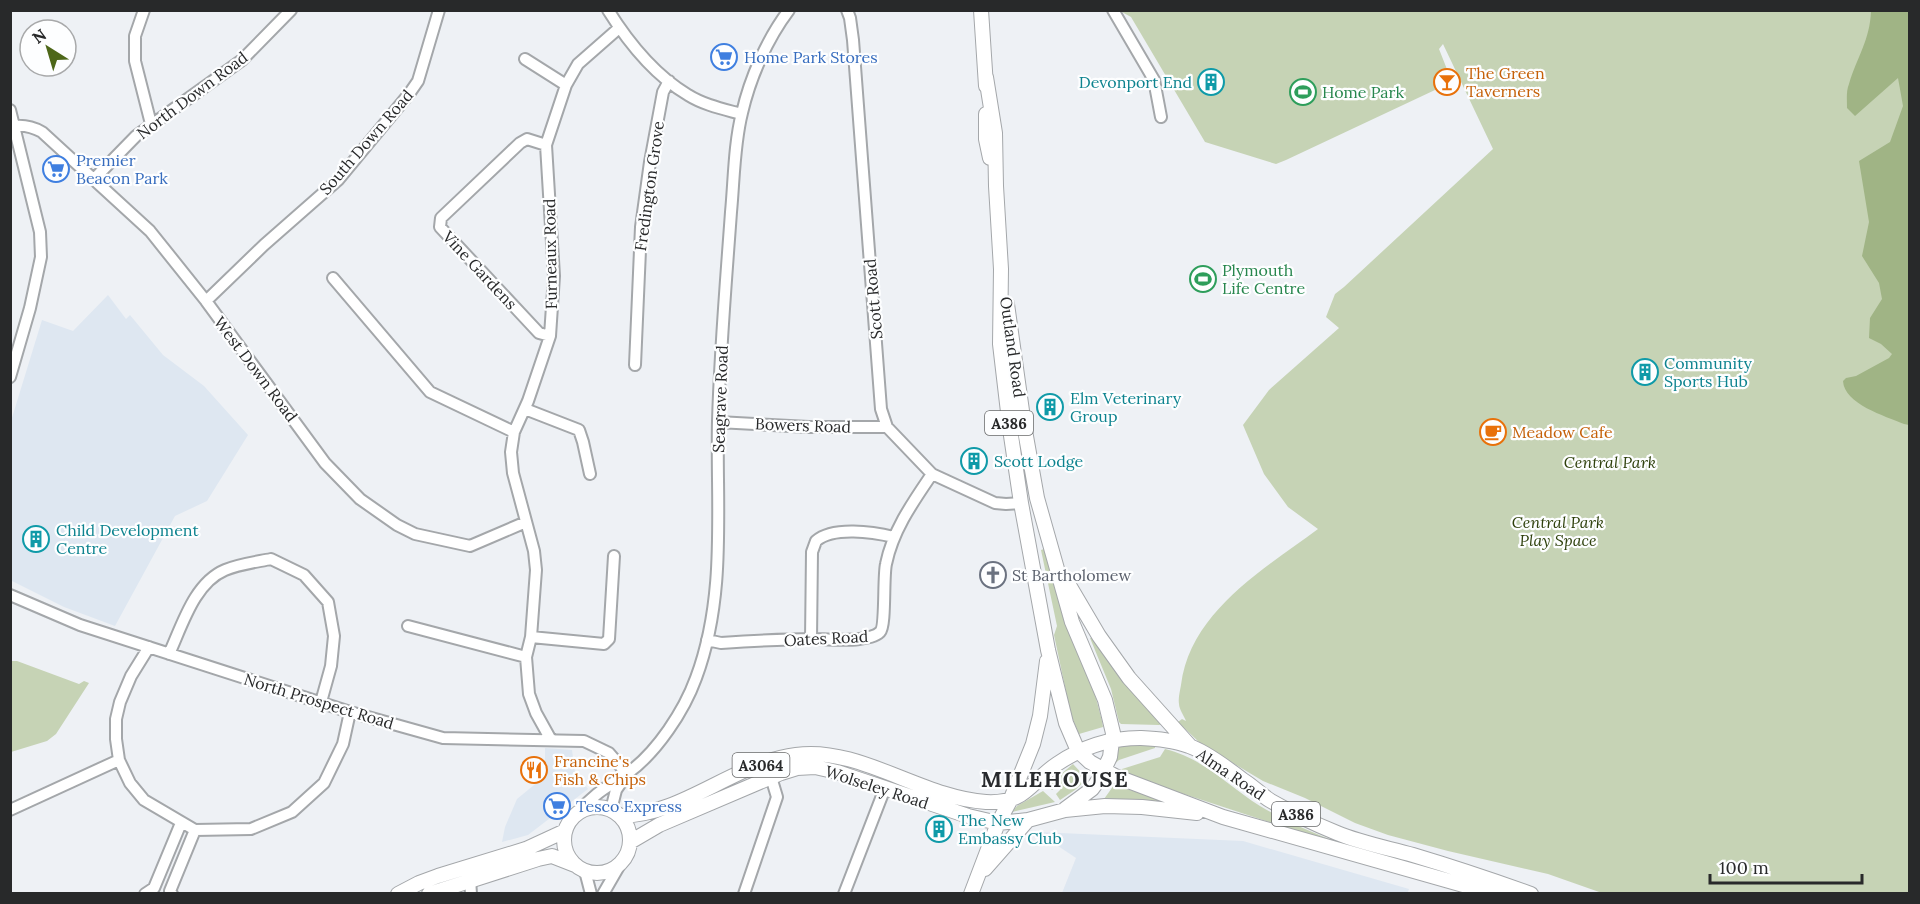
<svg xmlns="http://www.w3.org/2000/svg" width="1920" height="904" font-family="Lora,serif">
<rect width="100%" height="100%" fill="#eef1f5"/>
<path fill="#dee7f1" d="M108,295L126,319L130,315L163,355L204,386L248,435L207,501L175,516L115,626L64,607L10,580L11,421L42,320L73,331Z
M545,748L572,750L575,772L588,789L528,835L502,842L505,827L517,799L545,776Z
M1037,832L1243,841L1409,889L1407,894L1062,893L1076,858Z"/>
<path fill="#c6d3b5" d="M1120,11H1909V893H1602L1548,874L1448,851L1388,835L1355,823L1305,798L1263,781L1201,744L1178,722L1182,719L1186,721C1184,716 1179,709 1179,704C1178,698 1180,691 1181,685C1190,612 1264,569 1318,529L1288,507L1264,474L1243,425L1269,390L1339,328L1326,317L1335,294L1344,287L1493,149L1443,44L1439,49L1452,82L1286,160L1276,164L1205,142L1131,17Z
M1044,549L1058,598L1092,683L1102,721L1103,727L1079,734L1071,715L1054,635L1057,626L1041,550Z
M1090,638H1093L1162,724L1159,725L1121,724L1119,722L1111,689Z
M11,661H17L79,684L84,681L89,683L56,734L47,741L11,752Z
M1155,744V748L1119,760L1112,766L1118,745Z
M1165,749C1203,758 1228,786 1260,806C1285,821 1313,833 1340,843L1339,845L1120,773L1122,769L1160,757Z
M1073,764L1087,779L1075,790L1060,800L1056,794L1060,790V786L1058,785L1052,790L1047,786Z
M1114,785L1165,801V804L1104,799Z
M1043,791L1055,802L1012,812L1017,806Z"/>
<path fill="#a0b485" d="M1871,11H1909V425L1904,424C1885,416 1844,404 1843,381L1846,378L1856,376L1889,358L1892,354L1881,344L1869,338L1870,318L1882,299L1879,283L1862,256L1869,222L1859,161L1890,142L1903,106L1898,78L1855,116L1847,108C1847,100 1846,91 1849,84C1857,57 1870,40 1871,11Z"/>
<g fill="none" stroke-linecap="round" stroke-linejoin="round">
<defs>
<path id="minor" d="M144,10L135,36V61L151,124
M608,10C628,42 656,76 688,95C704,105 723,109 741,114
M847,10L850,18L853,40L881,409L887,427L932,474L995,503L1006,504L1021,503
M1113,10L1154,80L1161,117
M525,59L566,85
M10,110L40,232L41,257L30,308L10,377
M15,126C25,125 33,127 42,132L150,231L206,301L325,463L360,499L397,525L415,534L470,546L526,522
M546,145L527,139L520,143L441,218L440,227L539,333L550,336
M94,179L136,136L242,60L291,10
M333,278L430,392L514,432
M206,301L264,245L338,180L409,94L418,81L439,10
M635,365L641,227L650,162L663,92L669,81
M525,409L579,430L583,442L590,474
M718,422L809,427H887
M10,595L80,625L350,712L443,738L584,741L609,753L627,774
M408,626L526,657
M531,637L604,644L609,639L614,556
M811,639L812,552L816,541C833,526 873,532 894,537
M707,640L721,643C751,641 782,639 813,639C828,639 844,641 859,639C866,638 875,637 880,632C886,626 883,577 886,564C893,530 913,502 932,474
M149,647L131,676L120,702L116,719V739L119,760L130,783L144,800L195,830L251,829L292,812L324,783L343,744L350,712
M169,654C182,626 194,583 225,570C239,564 256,562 271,559L304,575L328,602L334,636L331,666L321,702
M551,740L536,713L529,694L526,657L531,637L536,570L534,551L513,473L511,452L514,432L528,401L550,336L554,276L546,145L566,85L578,64L619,28
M10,810L119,760
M611,810L616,790L627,774
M579,812C594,793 609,786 628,773C657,752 684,711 696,678C727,595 716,507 718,421C720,351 726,282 731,212C734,181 734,144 742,113C750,78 767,39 789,10
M585,871L591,894
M470,879L471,894
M145,894L154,888L181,823
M172,894L170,891L195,830
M603,894L622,861
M744,894L777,797L771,777
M844,894L885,788"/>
<path id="major" d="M981,10L986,86
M986,77L995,133L996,186L1001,269L1000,344L1010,429L1021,503L1048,650L1066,723L1078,751L1090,762L1115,776L1223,817L1495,894
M986,114V139L990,158
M1007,304L1024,425L1037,498L1072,622L1105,700L1113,733L1110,757L1100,778L1092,789L1065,809
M1066,580L1099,636L1129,678L1190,746
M564 840a33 33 0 1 1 66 0a33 33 0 1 1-66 0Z
M620,816C684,815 733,763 796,755C859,746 922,798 986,802C1026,804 1029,783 1057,764C1082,747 1110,738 1140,738C1156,739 1174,740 1189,746C1204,751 1230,770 1243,780C1253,786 1261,795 1271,801C1292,813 1315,824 1337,833C1361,843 1388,848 1413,855C1453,867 1492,880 1531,894
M630,842L659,825L781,773L797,768L815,767L837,772L968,816L998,823L1028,820L1065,810L1105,806L1142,807L1197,813
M985,869L1028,820
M398,894L419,883L438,876L526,849L565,831
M429,894L538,859L552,856L575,865
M971,894L998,823L1010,801L1033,744L1040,716L1047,661"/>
</defs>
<use href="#minor" stroke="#a4a7aa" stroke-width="14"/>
<use href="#major" stroke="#a4a7aa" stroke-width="16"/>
<use href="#minor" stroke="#fff" stroke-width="10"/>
<use href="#major" stroke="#fff" stroke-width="14"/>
</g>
<defs>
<symbol id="supermarket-ring" viewBox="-11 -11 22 22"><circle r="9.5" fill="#fdfeff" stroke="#3f7fe0" stroke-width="1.5"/><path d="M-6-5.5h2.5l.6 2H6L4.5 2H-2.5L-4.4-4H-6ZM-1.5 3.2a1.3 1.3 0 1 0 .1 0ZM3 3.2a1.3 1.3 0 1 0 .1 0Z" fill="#3f7fe0"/></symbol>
<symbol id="building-ring" viewBox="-11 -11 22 22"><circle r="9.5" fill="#fdfeff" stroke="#0f9aa8" stroke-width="1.5"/><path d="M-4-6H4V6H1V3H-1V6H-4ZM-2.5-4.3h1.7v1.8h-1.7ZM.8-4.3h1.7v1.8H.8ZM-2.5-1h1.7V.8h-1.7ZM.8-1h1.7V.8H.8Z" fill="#0f9aa8"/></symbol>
<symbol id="bar-ring" viewBox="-11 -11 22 22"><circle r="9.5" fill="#fdfeff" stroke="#e8710a" stroke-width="1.5"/><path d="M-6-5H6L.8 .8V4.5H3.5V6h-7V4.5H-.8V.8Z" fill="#e8710a"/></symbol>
<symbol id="stadium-ring" viewBox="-11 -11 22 22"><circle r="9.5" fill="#fdfeff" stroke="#2e9e5b" stroke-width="1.5"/><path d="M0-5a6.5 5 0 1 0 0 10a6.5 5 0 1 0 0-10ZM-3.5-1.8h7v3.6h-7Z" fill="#2e9e5b"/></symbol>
<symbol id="cafe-ring" viewBox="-11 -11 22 22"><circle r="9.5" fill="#fdfeff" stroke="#e8710a" stroke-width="1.5"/><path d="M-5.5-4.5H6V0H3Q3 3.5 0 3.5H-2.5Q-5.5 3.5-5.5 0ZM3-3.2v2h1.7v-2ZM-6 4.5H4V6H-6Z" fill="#e8710a"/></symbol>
<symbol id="church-ring" viewBox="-11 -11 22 22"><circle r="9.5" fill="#fdfeff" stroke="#6b7280" stroke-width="1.5"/><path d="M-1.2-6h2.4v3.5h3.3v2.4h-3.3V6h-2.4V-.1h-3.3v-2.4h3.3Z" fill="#6b7280"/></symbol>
<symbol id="restaurant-ring" viewBox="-11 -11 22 22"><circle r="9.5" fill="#fdfeff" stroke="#e8710a" stroke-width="1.5"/><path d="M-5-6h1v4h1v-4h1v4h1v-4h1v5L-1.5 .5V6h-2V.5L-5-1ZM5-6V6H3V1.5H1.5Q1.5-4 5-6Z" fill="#e8710a"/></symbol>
</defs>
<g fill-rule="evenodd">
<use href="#supermarket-ring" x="709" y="42" width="30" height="30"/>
<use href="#building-ring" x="1196" y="67" width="30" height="30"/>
<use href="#bar-ring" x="1432" y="67" width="30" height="30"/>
<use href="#stadium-ring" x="1288" y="77" width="30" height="30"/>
<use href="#supermarket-ring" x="41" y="154" width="30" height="30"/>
<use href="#stadium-ring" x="1188" y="264" width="30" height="30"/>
<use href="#building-ring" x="1630" y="357" width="30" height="30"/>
<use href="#building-ring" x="1035" y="392" width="30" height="30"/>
<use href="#cafe-ring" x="1478" y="417" width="30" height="30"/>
<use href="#building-ring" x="959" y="446" width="30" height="30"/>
<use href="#building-ring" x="21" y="524" width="30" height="30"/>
<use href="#church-ring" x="978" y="560" width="30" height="30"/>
<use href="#restaurant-ring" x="519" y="755" width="30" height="30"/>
<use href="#supermarket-ring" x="542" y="791" width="30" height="30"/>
<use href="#building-ring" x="924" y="814" width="30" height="30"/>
</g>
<g text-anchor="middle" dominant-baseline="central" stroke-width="4.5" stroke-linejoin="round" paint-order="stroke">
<g fill="#fdfeff" stroke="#68696a" stroke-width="1.5">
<rect x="985" y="411" width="48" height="24" rx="4.5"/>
<rect x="732.5" y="753" width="57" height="24" rx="4.5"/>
<rect x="1272" y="802" width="48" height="24" rx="4.5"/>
</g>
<g font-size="15" font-weight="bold" fill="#28292a">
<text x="1009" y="423">A386</text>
<text x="761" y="765">A3064</text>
<text x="1296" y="814">A386</text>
</g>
<g font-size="16" fill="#366cbe" stroke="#fdfeff" text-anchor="start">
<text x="744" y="57">Home Park Stores</text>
<text x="76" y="160">Premier<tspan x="76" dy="18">Beacon Park</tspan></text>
<text x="576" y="806">Tesco Express</text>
</g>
<g font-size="16" fill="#c56008" stroke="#fdfeff" text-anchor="start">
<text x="1466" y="73">The Green<tspan x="1466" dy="18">Taverners</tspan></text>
<text x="1512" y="432">Meadow Cafe</text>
<text x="554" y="761">Francine's<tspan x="554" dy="18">Fish &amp; Chips</tspan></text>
</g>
<g font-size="16" fill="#0d838f" stroke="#fdfeff" text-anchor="start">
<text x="1192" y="82" text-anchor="end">Devonport End</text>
<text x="1664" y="363">Community<tspan x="1664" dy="18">Sports Hub</tspan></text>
<text x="1070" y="398">Elm Veterinary<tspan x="1070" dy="18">Group</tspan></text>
<text x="994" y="461">Scott Lodge</text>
<text x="56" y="530">Child Development<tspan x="56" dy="18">Centre</tspan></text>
<text x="958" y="820">The New<tspan x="958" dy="18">Embassy Club</tspan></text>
</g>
<g font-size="16" fill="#27864d" stroke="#fdfeff" text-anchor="start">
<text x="1322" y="92">Home Park</text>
<text x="1222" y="270">Plymouth<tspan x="1222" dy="18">Life Centre</tspan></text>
</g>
<g font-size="16" fill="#28292a" stroke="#fdfeff">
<text transform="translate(192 95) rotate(-37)">North Down Road</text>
<text transform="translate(366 142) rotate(-49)">South Down Road</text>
<text transform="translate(649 186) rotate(-82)">Fredington Grove</text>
<text transform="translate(550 254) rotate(-91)">Furneaux Road</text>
<text transform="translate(480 270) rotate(47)">Vine Gardens</text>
<text transform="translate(873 299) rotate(-95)">Scott Road</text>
<text transform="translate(1013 347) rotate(82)">Outland Road</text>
<text transform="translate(256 369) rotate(53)">West Down Road</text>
<text transform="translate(720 399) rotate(-88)">Seagrave Road</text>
<text transform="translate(803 425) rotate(2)">Bowers Road</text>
<text transform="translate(826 638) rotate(-3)">Oates Road</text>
<text transform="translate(319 701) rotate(17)">North Prospect Road</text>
<text transform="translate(1231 774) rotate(34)">Alma Road</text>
<text transform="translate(877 787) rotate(18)">Wolseley Road</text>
</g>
<g font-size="16" font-style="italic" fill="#2e400b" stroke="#fdfeff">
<text x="1610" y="462">Central Park</text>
<text x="1558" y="522">Central Park<tspan x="1558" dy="18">Play Space</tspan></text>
</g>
<g font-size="16" fill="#5b616d" stroke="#fdfeff" text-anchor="start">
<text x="1012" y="575">St Bartholomew</text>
</g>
<g font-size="22" font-weight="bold" letter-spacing="1.5" fill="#292b2e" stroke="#fdfeff">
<text x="1055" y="779">MILEHOUSE</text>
</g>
</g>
<rect width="1920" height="904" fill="none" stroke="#28292a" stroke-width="24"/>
<g transform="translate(48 48) rotate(323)"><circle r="28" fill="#fdfeff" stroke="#a8a9aa" stroke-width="1.5"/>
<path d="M0-4.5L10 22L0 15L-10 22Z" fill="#4d6719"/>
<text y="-9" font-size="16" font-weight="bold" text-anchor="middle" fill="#28292a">N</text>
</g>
<path d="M1710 874v9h152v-9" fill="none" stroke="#28292a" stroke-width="3"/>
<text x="1719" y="874" font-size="18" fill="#28292a" stroke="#fdfeff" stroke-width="4.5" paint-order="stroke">100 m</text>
</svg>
